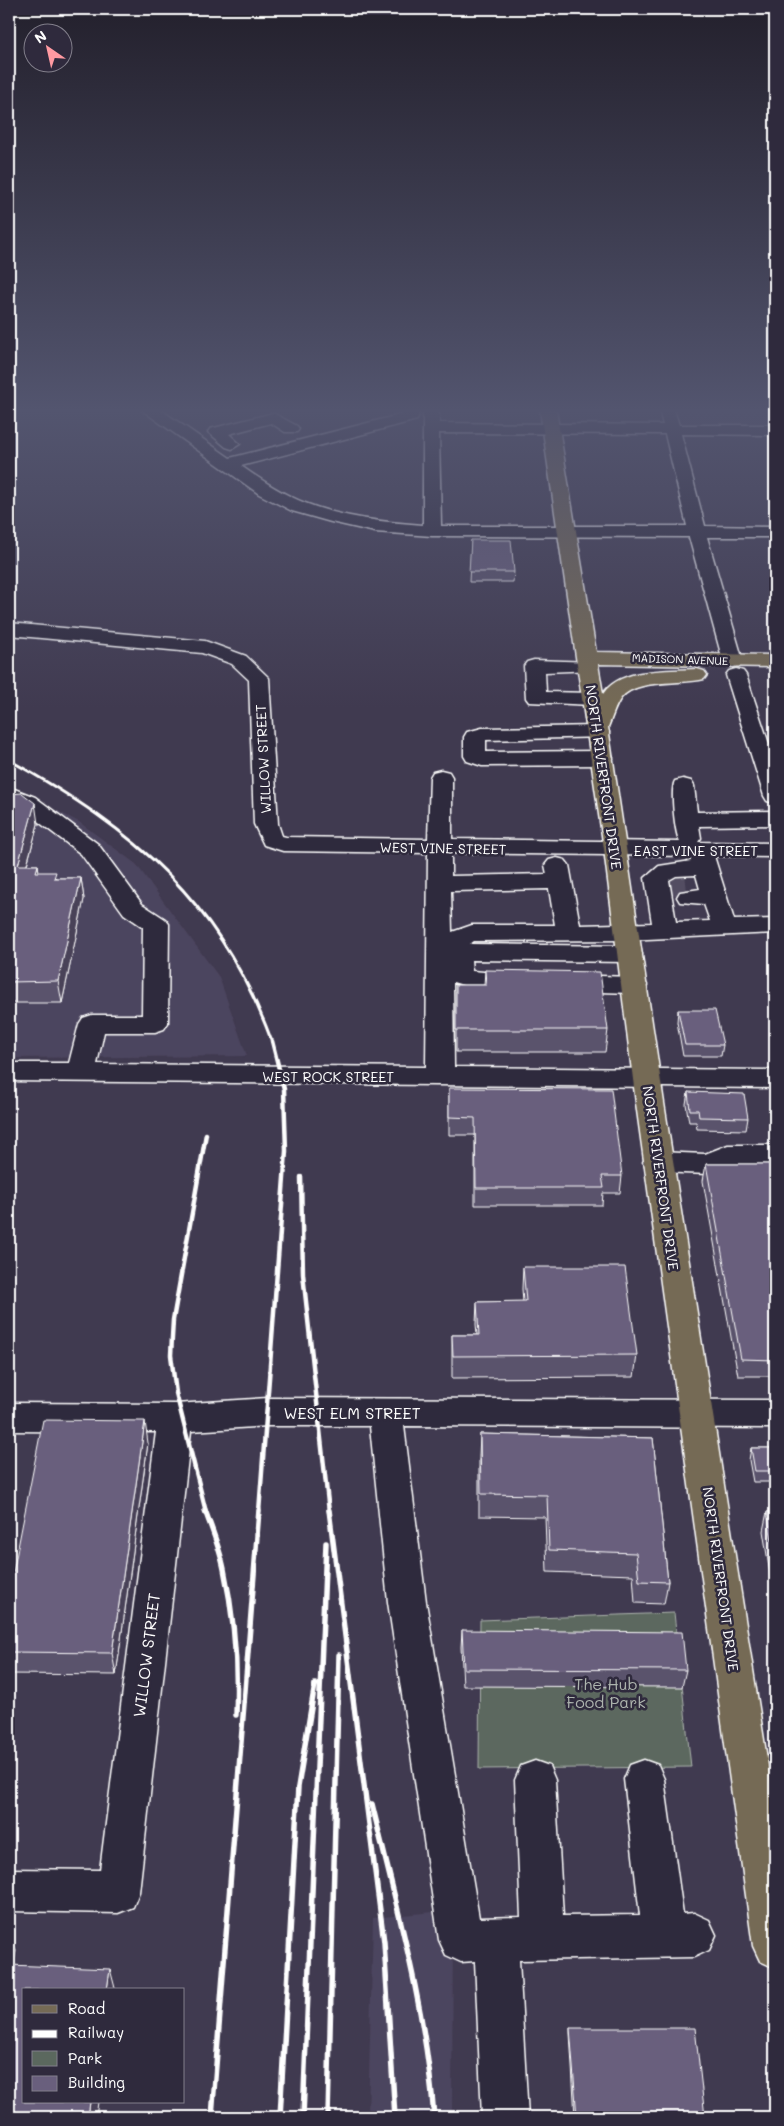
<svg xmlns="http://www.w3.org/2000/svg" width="784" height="2126" font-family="Mali,sans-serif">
<rect width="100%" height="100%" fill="#403a50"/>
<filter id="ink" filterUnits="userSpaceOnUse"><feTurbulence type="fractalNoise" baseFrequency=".02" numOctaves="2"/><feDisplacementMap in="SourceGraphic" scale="10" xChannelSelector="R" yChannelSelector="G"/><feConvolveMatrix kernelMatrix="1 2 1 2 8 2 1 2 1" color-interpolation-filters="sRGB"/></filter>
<g filter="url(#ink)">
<path fill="#4c455e" d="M678,410H775V423L683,424Z
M9,786L79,822L136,864L219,977L247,1056L9,1058Z
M453,1910L452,2117H368L373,1918Z"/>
<path fill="#5b685e" stroke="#adb4ae" d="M674,1613L691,1767L479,1769L480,1620Z"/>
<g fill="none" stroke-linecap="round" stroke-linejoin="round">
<path stroke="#534e62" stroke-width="24" stroke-dasharray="24 12" stroke-linecap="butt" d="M666,884L686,882"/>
<defs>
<path id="minor" d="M142,410H161L230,458L403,414L404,410H420L417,420L241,466C261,480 282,494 305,503C343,518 383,522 423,525V410H439V423L663,425L660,413L662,410H674L679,425H775V435L681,434L705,526L775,527V537H707L743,661L740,665L733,667L726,665L723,661L689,537L432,536L375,532L331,522L292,511L259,494ZM439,433L665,434L687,526H441Z
M273,413L297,426L299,429L297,432H285L271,423L229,434L240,444L232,449L226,447L208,432L210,429Z
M9,623L205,641L246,656L269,678L278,824L282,836L286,837L428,839L430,777L433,772L441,770L449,772L452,777V839L680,842C675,834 670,789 675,781L683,779L691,781L694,786L697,812L775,811V825L699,826L701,838L698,842L775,843V857L714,856L734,920L775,919V933L626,940L474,941L470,944L629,946L638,948L642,954L638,960L629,962L471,960L472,971L530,976L534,982L530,988C506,994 476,989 453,982L454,1067L775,1070V1088L9,1081V1063H69L79,1024L83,1018L92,1015H142L143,927L124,914L81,854L19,807L9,802V787L35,797L98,844L142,904L165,919L169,924L168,1023L164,1029L155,1032H104L97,1064L426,1067L428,853L283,851L264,845L254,824L249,680L232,664L202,653L9,635ZM451,853L690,856L691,861L659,866L645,878L652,923L580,925L569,865L565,860L557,858L549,860L545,865L547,874L451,876ZM696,875L700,889L680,892L677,897L680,902L704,904L710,921L676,922L669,880L676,876ZM549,889L555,925H472L452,932L451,891Z
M534,660L594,662L597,666L594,670L545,672L546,692L592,693L599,695L602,699L599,703L592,705L529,702L526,698L524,666L527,662Z
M736,669L743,671L746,675L775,762V803L767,801L764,796L726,675L729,671Z
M598,726L606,727L609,732L606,737L486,740V752L602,751L610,753L613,758L610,763L602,765L482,766L467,761L464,756V737L467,732L482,728Z
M564,975L634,977L643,979L647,985L643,991L634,993L564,991L555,989L551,983L555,977Z
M728,1145H775V1165H732L708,1174L658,1172L648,1169L643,1162L648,1155L658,1152L705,1154Z
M268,1398L775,1400V1428L404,1426L426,1602L479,1918L521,1917L515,1780L521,1766L535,1761L549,1766L555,1780L563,1916L640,1915L624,1779L630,1765L644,1760L658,1765L664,1779L683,1914L694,1913L709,1920L716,1935L709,1950L694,1957L519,1960L528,2117H482L475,1961L461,1962L446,1955L439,1940L388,1602L370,1426H268L191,1431L139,1892L133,1907L118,1913L9,1911V1869L100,1870L156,1432L9,1431V1403L175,1404Z"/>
<path id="major" d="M540,410H556L596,652L775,655V667L598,664L603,694C621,667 668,671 697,669L704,671L707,675L704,679C681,685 637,678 621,698C615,706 612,718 608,727L664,1103L775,1810V1968L760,1961L753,1946L636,1103L604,849Z"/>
</defs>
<use href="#minor" stroke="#fff" stroke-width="3"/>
<use href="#major" stroke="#fff" stroke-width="3"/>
<use href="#minor" fill="#2f2a3d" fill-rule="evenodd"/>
<use href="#major" fill="#756a55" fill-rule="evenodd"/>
<path stroke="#fff" stroke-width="3" d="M9,760C136,831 221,902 272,1042"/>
<path stroke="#fff" stroke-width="4.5" d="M301,1177L303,1274L329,1512
M206,1512L176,1393L171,1355L173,1320L206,1134
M259,1512L286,1151L284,1089L272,1041"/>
<path stroke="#fff" stroke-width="5.5" d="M205,1510C212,1530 220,1549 224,1569C234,1616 238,1668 236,1715
M329,1510L384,1942L395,2117
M372,1804C397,1908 426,2010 434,2117
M212,2117L259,1510
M280,2117L298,1787L315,1684
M303,2117L326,1543
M328,2117L339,1655"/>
</g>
<path fill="#5a526c" stroke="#fff" d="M471,540L514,572L513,582H469Z
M9,794L38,824L27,865H38L39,872L57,878H81L84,899L62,1003H9Z
M485,970L608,1030L605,1052H456V985H484Z
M678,1010L723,1045L721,1056H683L677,1022Z
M449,1088L622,1176L620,1193H603L602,1205H475V1135H449Z
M688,1092L748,1118L746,1130L697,1129L696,1122H689L686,1104Z
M706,1164H775V1376H738L703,1181Z
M523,1267L637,1355L634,1377L452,1378V1335H477L476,1324L477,1302H523L522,1289Z
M480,1434L653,1438L668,1582L664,1604L635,1603L633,1575L547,1572L545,1517L479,1516V1456Z
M148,1443L116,1675L9,1674V1578H12Z
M751,1448H775V1482H753L749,1460Z
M767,1512H775V1604L763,1531Z
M462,1630L686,1670L682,1687L463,1686L461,1647Z
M570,2028L705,2117H575L570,2033Z"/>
<path fill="#4a4258" stroke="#fff" d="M35,803L38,824L21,886L18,865Z
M38,865L41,886L36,872Z
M81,878L84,899L62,1003L58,981Z
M145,1421L148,1443L116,1675L112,1653Z
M10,1931L16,1951L10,1984L9,1981V1937Z
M110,1969L115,1988L114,1990H107Z
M90,2102H98L96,2117H88Z"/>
<path fill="#695f7d" stroke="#fff" d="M471,540H511L514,572H469Z
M22,793L35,803L18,865H38L36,872H56L54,878H81L58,981L9,982V794Z
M485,970L600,972L608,1030H456V985H486Z
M678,1010H715L723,1045H685Z
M449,1088L611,1089L622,1176H602L604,1188H476L475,1118L449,1117Z
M688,1092L744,1094L748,1118L699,1117L698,1110H690Z
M706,1164H775V1360L741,1359Z
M523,1267H625L637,1355L453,1356L452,1335H479L477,1302L526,1301Z
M43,1420L145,1421L112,1653L9,1652V1578H12Z
M480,1434L653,1438L668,1582L639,1581L636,1553L549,1550L547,1495L481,1494Z
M751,1448H775V1471H755Z
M767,1512H775V1558Z
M462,1630L682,1632L686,1670L464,1669Z
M9,1965L110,1969L107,1990H24V2102H90L88,2117H9Z
M570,2028H695L705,2117H577Z"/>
</g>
<linearGradient id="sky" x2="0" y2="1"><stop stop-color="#23202c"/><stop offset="0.58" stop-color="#53556f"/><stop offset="1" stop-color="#53556f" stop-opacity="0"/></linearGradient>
<rect width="784" height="708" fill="url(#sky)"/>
<g text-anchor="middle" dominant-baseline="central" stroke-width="5" stroke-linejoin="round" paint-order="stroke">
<g font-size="11" fill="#fff" stroke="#2f2a3d">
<text transform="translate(680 659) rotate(2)">MADISON AVENUE</text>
</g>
<g font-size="14" fill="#fff" stroke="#2f2a3d">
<text transform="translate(263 759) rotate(-93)">WILLOW STREET</text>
<text transform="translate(604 777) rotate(82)">NORTH RIVERFRONT DRIVE</text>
<text transform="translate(443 848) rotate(1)">WEST VINE STREET</text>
<text x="696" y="850">EAST VINE STREET</text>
<text x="328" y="1076">WEST ROCK STREET</text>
<text transform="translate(661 1178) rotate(82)">NORTH RIVERFRONT DRIVE</text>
<text transform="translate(721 1579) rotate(82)">NORTH RIVERFRONT DRIVE</text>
</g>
<g font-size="16" fill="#fff" stroke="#2f2a3d">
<text x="352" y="1412">WEST ELM STREET</text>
<text transform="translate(146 1655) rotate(-83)">WILLOW STREET</text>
</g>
<g font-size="16" fill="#adb4ae" stroke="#2f2a3d">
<text x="606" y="1683">The Hub<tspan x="606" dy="18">Food Park</tspan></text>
</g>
</g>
<rect width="784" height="2126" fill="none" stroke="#2f2a3d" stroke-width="30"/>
<rect x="15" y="15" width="754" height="2096" fill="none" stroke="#fff" stroke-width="2" filter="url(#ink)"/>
<rect x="22" y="1988" width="162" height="115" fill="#2f2a3d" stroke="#827f8b"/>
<rect x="32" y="2005" width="25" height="8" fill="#756a55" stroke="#827f8b"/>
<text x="68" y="2014" font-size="15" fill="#ffffff">Road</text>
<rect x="32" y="2030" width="25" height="8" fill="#ffffff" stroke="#827f8b"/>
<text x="68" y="2038" font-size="15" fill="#ffffff">Railway</text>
<rect x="32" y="2051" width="25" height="15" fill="#5b685e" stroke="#827f8b"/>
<text x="68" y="2064" font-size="15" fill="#ffffff">Park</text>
<rect x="32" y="2076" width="25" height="15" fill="#695f7d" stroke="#827f8b"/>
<text x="68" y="2088" font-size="15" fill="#ffffff">Building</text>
<g transform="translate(48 48) rotate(326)"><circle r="24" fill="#2f2a3d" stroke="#827f8b"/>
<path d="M0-4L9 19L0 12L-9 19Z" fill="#ff9aa2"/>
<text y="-8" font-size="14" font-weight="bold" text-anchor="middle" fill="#ffffff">N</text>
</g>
</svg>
